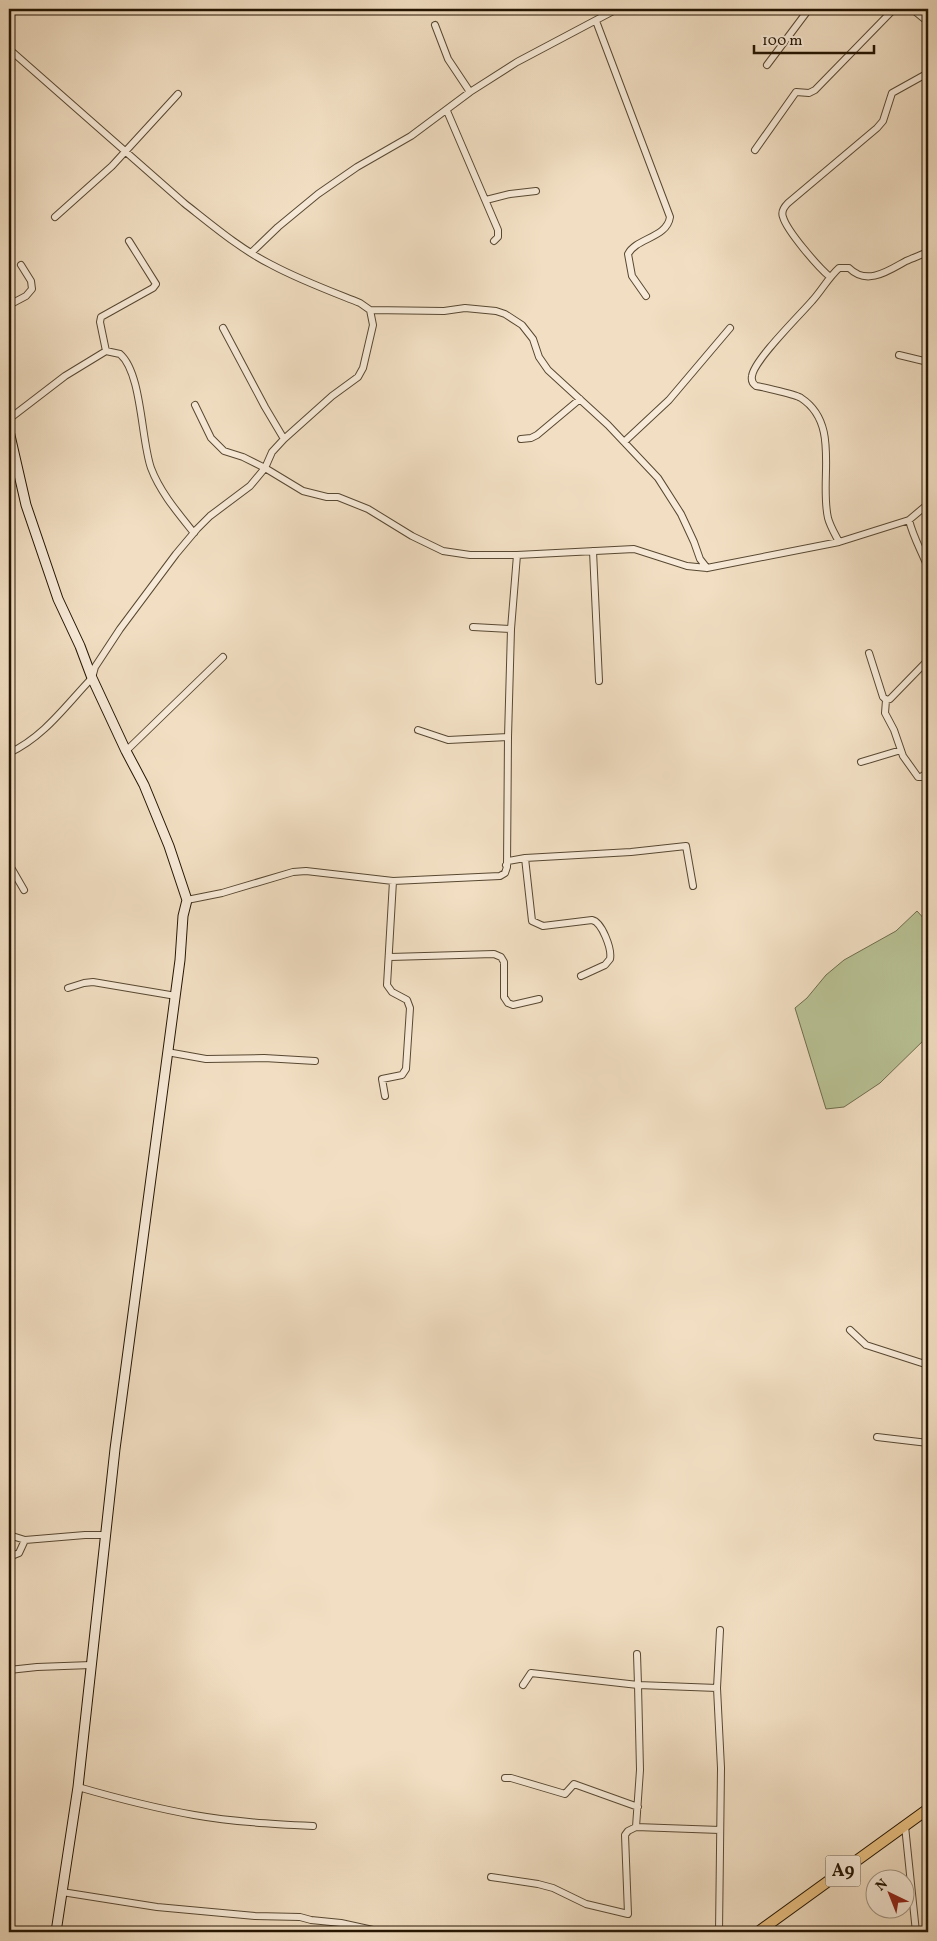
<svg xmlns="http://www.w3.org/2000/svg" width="937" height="1941" font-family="Vollkorn,serif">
<rect width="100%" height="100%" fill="#f2dfc3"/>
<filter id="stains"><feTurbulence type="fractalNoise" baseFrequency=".004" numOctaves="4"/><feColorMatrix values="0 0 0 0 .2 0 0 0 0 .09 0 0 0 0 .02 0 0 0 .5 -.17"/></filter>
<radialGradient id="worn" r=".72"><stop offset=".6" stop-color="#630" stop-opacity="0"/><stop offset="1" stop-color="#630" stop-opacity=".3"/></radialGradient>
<path fill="#b8c295" stroke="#6e6c4c" d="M917,911L928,923V1036L880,1083L844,1107L826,1109L795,1008L807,998L826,975L844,960L896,931Z"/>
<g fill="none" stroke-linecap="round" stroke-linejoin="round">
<defs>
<path id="street" d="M912,9L928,22
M596,21L670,217C667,238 636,238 628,254L632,276L646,296
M435,25L448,59L470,92
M9,49L184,203C212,225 240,249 272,265C300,280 330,291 360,303L370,310L373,325L363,368L358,377L332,396L284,439L272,452L265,468L250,486L210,516L197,529L176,554L120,629L95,667L92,678C66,705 44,737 9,753
M767,65L809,9
M447,111L498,230V237L494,241
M755,150L796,92L809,93L815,90L894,9
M486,200L510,194L536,191
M55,217L112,166L178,94
M251,253L278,227L318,194L357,167L411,136L470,92L517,62L617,9
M830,277C818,267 787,231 783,217C781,212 784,207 788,203L877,128L883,121L892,93L928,73
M9,305L26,296L32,289L31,281L21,265
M370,310L444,311L465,308L496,311L505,314L522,325L533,339L539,357L548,370L608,425L658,478L681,514L694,542L700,559L707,568
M223,328L265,407L284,439
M106,351L100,322L101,317L153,288L156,284L129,241
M899,355L928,362
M195,405L211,438L224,451L243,457L265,468L303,491L327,497H338L368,509L412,536L443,551L470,555H517L634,549L687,566L707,568L839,542L909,520L928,504
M9,419L65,376L106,351L120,354C142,373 141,440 151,468C160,492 178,513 194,533
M521,439L531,438L537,435L580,399
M624,442L669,400L730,328
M909,520C913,537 922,552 928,568
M839,542C835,534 830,526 828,518C819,479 841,424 801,398C797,395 763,387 756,386C753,384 751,381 752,376C754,360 800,315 812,301C822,290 828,278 839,268H849C867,286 888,271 906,261C913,258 921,255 928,252
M593,551L599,681
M473,627L511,629
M869,653L883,697L886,700L890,699L928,660
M886,700L885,713L894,730L903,756L918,777H921L928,772
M418,730L448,740L508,737
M126,751L223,657
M861,762L901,750
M525,858L532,921L543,926L592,920C602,922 612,949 610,959L605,965L581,976
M9,864L24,890
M506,865L508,861L525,858L631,852L686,846L693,886
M187,900L222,893L293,872L306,871L393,881L500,876L505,873L507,867L508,737L511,629L517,555
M390,957L494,954L501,957L504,962V997L508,1003L513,1005L539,999
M68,988L84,983L93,982L176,996
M167,1052L206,1059L264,1058L315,1061
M385,1096L382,1079L402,1075L406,1069L410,1008L407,1000L392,992L387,985L393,881
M850,1330L866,1345L928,1365
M877,1437L928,1443
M9,1535L25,1540L85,1535H106
M9,1557L19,1553L25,1540
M637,1654L638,1685L717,1688
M9,1670L37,1667L91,1665
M523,1685L531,1673L638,1685L640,1770L636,1827L720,1830
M505,1778H511L565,1794L574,1784L638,1807
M78,1787C116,1798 155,1808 194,1815C234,1822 273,1824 313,1826
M905,1826L916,1932
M491,1877L538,1884L553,1888L586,1904L628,1914L625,1835L628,1831L636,1827
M62,1892L157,1907L255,1916L300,1917L311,1920L341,1923L382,1932
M719,1932L721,1768L717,1688L720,1630"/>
<path id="secondary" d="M9,431L26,505L58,599L80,646L92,678L126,751L144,785L169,846L187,900L183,916L180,960L115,1449L78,1787L56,1932"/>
<path id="primary" d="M758,1932L928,1809"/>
</defs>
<use href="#street" stroke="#584832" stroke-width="8"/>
<use href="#secondary" stroke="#241502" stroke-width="11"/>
<use href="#primary" stroke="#241502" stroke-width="12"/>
<use href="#street" stroke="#f7ead8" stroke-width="6"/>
<use href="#secondary" stroke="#f7ead8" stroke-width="9"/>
<use href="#primary" stroke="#e9c082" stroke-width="10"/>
</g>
<g text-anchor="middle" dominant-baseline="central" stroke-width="5" stroke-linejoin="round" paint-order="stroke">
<rect fill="#f7ead8" stroke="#635542" stroke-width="1" x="825.5" y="1855.5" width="35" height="31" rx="4"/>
<g font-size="18" font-weight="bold" fill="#241502">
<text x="843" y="1871">A9</text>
</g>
</g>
<rect width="937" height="1941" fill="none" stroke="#f2dfc3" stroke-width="30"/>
<rect x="10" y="10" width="917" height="1921" fill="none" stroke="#241502" stroke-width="2.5"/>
<rect x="15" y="15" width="907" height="1911" fill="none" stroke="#241502"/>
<g transform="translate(890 1894) rotate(317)"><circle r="24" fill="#f7ead8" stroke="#a39582"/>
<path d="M0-4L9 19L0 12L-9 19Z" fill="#8f2418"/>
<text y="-8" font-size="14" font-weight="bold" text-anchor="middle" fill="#241502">N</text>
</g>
<path d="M754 45v8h120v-8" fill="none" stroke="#241502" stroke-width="2.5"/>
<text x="762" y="45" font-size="15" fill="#241502" stroke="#f7ead8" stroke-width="4" paint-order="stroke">100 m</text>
<rect width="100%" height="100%" filter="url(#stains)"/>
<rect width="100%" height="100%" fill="url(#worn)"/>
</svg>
